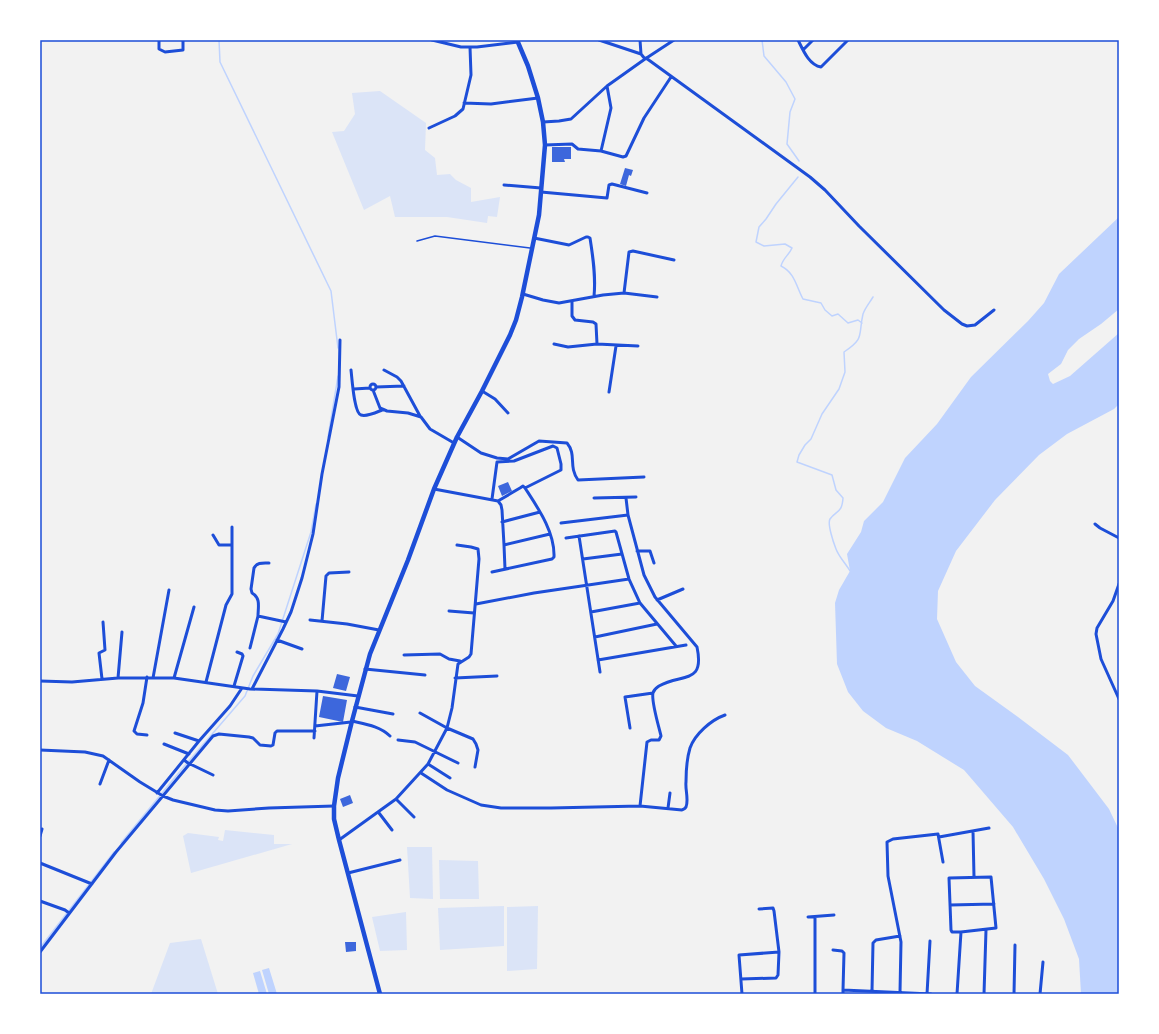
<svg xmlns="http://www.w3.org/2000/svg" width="1159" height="1034" font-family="'Open Sans',sans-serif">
<rect width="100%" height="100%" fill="#f2f2f2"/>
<path fill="#dbe4f7" d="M380,91L426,123L425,150L435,158L437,175L450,174L456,180L471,188V202L500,197L497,217L488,216L487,223L447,217H395L390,196L364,210L332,132L344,131L355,114L352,93Z
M225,830L274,835V844H292L191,873L183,836L188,833L219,837L218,840L223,841Z
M407,847H432L433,899L410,898Z
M439,860L478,861L479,899H440Z
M504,906V946L440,950L438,908Z
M538,906L537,969L507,971V907Z
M406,912L407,950L380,951L372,917Z
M201,939L218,994H151L170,943Z"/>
<path fill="#bfd3fe" d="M1119,217V309L1101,324L1079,339L1068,350L1061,364L1048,374L1050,381L1053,384L1070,376L1119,333V404L1114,409L1067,434L1039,455L995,500L956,551L938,591L937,619L956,662L975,686L1018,717L1068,755L1109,809L1119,830V994H1081L1079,959L1064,919L1044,879L1013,827L964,770L917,741L886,728L863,711L848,692L837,664L835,603L839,590L850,571L847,554L861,532L864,521L883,502L905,458L937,424L971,377L1028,321L1044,303L1059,274Z
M269,968L277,994H269L262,970Z
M260,971L267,994H259L253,973Z"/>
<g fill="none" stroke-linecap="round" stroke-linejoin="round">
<path stroke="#bfd3fe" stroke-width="1.5" d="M219,40L220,62L331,291L338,348
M762,40L764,56L786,82L795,99L790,112L787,144L799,161
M798,177L776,204L766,219L759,227L756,242L764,246L785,244L792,248C789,255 783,258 781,266C795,273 796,286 803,299L821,303L825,310L832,316L838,314L848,323L858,320L862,323
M328,437L338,376
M850,571C846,564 839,557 836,549C834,544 827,524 830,519C837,510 842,513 843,498L836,490L832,475L797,462L799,455L805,445L811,439L822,414L839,389L845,372L844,352C865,338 858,336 863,314C865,308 870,302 873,297
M121,843L182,769L245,696L253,676L278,634L311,532L316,504
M40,948L114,852"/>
</g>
<path fill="#3d67dc" d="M552,147H571V159H564L565,162H552Z
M625,168L633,170L631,176L629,175L626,186L620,184Z
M508,482L512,491L502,496L498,486Z
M337,674L350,677L346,691L333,688Z
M323,696L347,700L343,722L319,717Z
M350,795L353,803L343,807L340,799Z
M345,942H356V951L346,952Z"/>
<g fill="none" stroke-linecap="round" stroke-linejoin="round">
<path stroke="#1d4ed8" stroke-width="1.5" d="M417,241L435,236L530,248"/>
<path stroke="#1d4ed8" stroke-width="3" d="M159,40V49L165,52L183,50V40
M432,40L461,47H477L518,42
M599,40L641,54L645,59
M640,40L641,54
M798,40C803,50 809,65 821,67L848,40
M803,50L813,40
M646,58L810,177L825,190L859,226L944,310L962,324L967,326L975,325L994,310
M464,103L491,104L538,98
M543,122L559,121L571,119L607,86L645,59L674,40
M429,128L455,116L463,109L471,75L470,47
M545,145L572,144L578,149L601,151L611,108L607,86
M601,151L623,157L626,156L644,118L671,77
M504,185L541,188
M541,192L607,198L609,185L612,184L647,193
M534,238L569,245L586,237H588L590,238C593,257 596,277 594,296
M624,293L629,252L633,251L674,260
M523,294L543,300L559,303L603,295L624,293L657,297
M572,302V316L575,320L593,322L596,324L597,344L638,346
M554,344L568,347L597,344
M351,370C352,378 354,413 361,415C367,417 377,412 382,410
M384,370L397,377L401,381L420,416
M370 387a3 3 0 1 1 6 0a3 3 0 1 1-6 0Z
M376,387L404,386
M354,389L370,388
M373,390L380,408L387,411L408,413L421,417L430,429L454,443
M482,391L495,399L508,413
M609,392L616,346
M457,437L481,453L497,458L508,459L539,441L567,443C577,455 568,466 578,480L644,477
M434,489L498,501L501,505L502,510L504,545L505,569
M594,498L636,497
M626,498L628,515L644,575L655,597L697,647C705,685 682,673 659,686C656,688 654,689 653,693C651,701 659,727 661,736L659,740H651L647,742L640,806
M492,499L497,462L514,461L553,446L557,448L561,464V470L525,488
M502,522L540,512
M561,523L628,515
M1095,524L1100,528L1119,538
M213,535L219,545H232
M579,536L600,672
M566,538L615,531L616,532L629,579L640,603L676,646
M504,545L550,534
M637,551H650L654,563
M583,559L622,554
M269,563C263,563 257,562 254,568L251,589L252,593C261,598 258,607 258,616L286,622
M492,572L552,559L554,557C555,532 538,508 525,488L523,486L520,488L498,501
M1119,584L1113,601L1097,628L1096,634L1101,659L1119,699
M657,600L683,589
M476,604L534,593L629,579
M449,611L474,613
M591,612L640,603
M310,620L347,624L379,630
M322,621L326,576L329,573L349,572
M595,637L657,624
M277,640L302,649
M250,648L258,616
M404,655L440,654L449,659L460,661
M598,660L686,645
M365,669L425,675
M147,677L143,703L134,731L137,734L147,735
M118,678L122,632
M153,678L169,590
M174,678L194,607
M455,678L497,676
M102,679L99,653L105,650L103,622
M40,681L72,682L118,678H174L250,689L317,691L358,696
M206,682L226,605L232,594V527
M234,686L243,656L242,654L237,652
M252,689L283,629L291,612L302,578L313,534L322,474L339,387L340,340
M355,707L393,714
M420,713L447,728L473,739L476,744L478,750L475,767
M352,721C365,724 380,726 390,736
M315,726L351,722
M630,728L625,697L653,693
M175,733L199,741
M314,738L317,691
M398,740L415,742L458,763
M164,744L189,754
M40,750L85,752L103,756L140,782L163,796L173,800L215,810L228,811L269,808L334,806
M184,760L188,763L213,775
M428,764L450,778
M421,773L447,790L481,805L501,808H551L640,806L682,810C684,809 685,809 686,807C689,800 685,789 686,782C686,772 687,758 690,748C695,734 711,720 725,715
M100,784L109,760
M157,793L199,741L230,706L242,688
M396,799L414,817
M668,808L670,793
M379,813L392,830
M973,831L974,877
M40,836L42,829
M939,837L989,828
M339,840L396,799L428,764L447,728L452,708L458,664L469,657L471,654L479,559L478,549L471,547L457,545
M40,863L92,884
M348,873L400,860
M40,901L65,910L69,913
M950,905L994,904
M808,917L834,915
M833,950L842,951L844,953L843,990
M40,952L116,852L213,736L219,734L249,737L253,738L260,745L271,746L273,745L275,733L277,731H315
M741,979L776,978L778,975L779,952L774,911L773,908L759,909
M872,991L873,943L876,940L900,936
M900,992L901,942L888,876L887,842L893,839L938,834L943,862
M742,994L739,955L779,952
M815,994V917
M843,994V990L931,994
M927,994L930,941
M957,994L961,932H952L951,930L949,878L991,877L996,928L961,932
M984,994L986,930
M1014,994L1015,945
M1040,994L1043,962"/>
<path stroke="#1d4ed8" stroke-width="4.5" d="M380,994L339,840L334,819V806L338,778L352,721L370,654L408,560L434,489L457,437L482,391L510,335L516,320L522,297L539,215L545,145L543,122L538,98L528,66L517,40"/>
</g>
<rect width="1159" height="1034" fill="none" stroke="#ffffff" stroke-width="82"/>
<rect x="41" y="41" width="1077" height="952" fill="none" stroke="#1d4ed8" stroke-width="1.5"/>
</svg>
